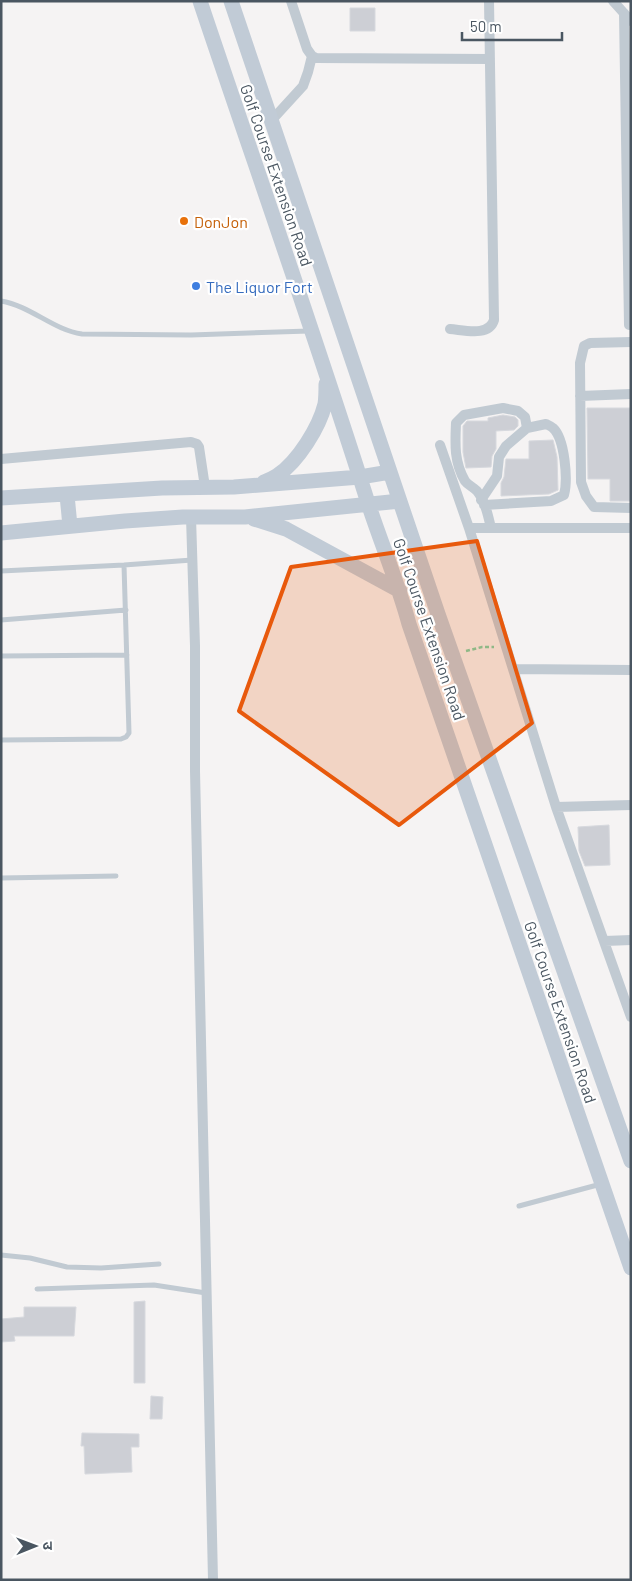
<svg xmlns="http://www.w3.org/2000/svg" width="632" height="1581" font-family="Barlow,'Noto Sans Devanagari',sans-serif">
<rect width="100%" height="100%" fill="#f5f3f3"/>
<path fill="#cdcfd5" stroke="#d7d9de" d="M350,8H375V31H350Z
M587,408H631V501H610V479H588Z
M503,415L515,417L518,420V426L514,430L496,431V449L492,456L491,467L466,468L463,452V426L467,421H488V418Z
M553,440L557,457L558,490L549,494L501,496V483L504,477L506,459H529V441Z
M609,825L610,865L585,866L579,851L578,827Z
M145,1301V1383H134V1302Z
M24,1307H76L74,1336H14L15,1341L1,1342V1319L24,1317Z
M151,1396L163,1397L162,1419H150Z
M82,1433L139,1434V1447H131L132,1472L85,1474L84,1446H81Z"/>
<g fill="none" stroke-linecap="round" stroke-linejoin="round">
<path stroke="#7ad0a6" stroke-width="2.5" stroke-dasharray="4 2.5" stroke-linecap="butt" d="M466,651L482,647H494"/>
<path stroke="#c1cad2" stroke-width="5" d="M1,301C31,306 53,330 82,334L191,335L309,331
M1,571L124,565L192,560
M1,620L126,610
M1,656L127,655
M1,740L121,739L126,737L129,733L124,565
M1,878L116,876
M519,1206L601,1184
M1,1255L30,1258L67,1267L101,1268L159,1264
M37,1289L154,1285L206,1293"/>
<path stroke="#c1cad2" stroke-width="10" d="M291,1L307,49L312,56L316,58L490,59
M613,1L631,21
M624,13L629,325
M271,121L303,86L308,72L312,56
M450,329C464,330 489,337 494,320L489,1
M631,342L590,343L584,346L580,363L581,482L586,496L594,507L631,508
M580,396L631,394
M440,445L469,528L556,807L631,1017
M1,459L191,442L197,444L199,447L205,487
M481,500L497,476L499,457L506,446L527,428
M484,505L551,501L564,495C568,480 565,439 553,428C551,426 548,425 546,424L527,428L525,417L518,411L503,408L464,415L456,423C455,444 454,462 465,481C468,485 473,487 477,491C485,501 488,515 491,528
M191,517L195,646V771L213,1580
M469,528H631
M513,669L631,670
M556,807L631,805
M605,941L631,940"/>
<path stroke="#c1cbd6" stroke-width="15" d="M200,1C256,168 315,335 368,503C381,543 398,583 409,624L631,1268
M231,1L438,614L631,1161
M264,482C268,480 274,478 278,475C298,461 319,428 325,404C326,398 326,391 326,384
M67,495L70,526
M1,498L162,488L234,487L360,477L390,472
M254,519L286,529L400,591
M1,533L125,521L183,517H245L400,501"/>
</g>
<path fill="#e8590c" fill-opacity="0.2" stroke="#e8590c" stroke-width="4" stroke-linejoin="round" d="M477,541L532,723L399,825L239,711L291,567Z"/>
<circle fill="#e8710a" stroke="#fff" stroke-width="2" cx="184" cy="221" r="5"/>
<circle fill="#3f7fe0" stroke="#fff" stroke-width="2" cx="196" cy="286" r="5"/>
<g text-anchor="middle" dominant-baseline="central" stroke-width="4.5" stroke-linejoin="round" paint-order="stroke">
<g font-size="16" fill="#4a5661" stroke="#fff">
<text transform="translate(277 175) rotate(71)">Golf Course Extension Road</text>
<text transform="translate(430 629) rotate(71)">Golf Course Extension Road</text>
<text transform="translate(561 1012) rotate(71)">Golf Course Extension Road</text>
</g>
<g font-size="16" fill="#c56008" stroke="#fff" text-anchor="start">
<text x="194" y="221">DonJon</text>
</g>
<g font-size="16" fill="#366cbe" stroke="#fff" text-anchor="start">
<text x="206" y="286">The Liquor Fort</text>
</g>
</g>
<rect width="632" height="1581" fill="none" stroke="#4a5661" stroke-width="5"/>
<g transform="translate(35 1546) rotate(89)" stroke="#ffffff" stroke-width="4" paint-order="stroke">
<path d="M0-4L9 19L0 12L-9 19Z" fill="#4a5661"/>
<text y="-8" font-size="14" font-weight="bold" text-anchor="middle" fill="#4a5661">उ</text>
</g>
<path d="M462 32v8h100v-8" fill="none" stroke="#4a5661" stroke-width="2.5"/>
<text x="470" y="32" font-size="15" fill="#4a5661" stroke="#ffffff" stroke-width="4" paint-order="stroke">50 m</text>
</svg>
